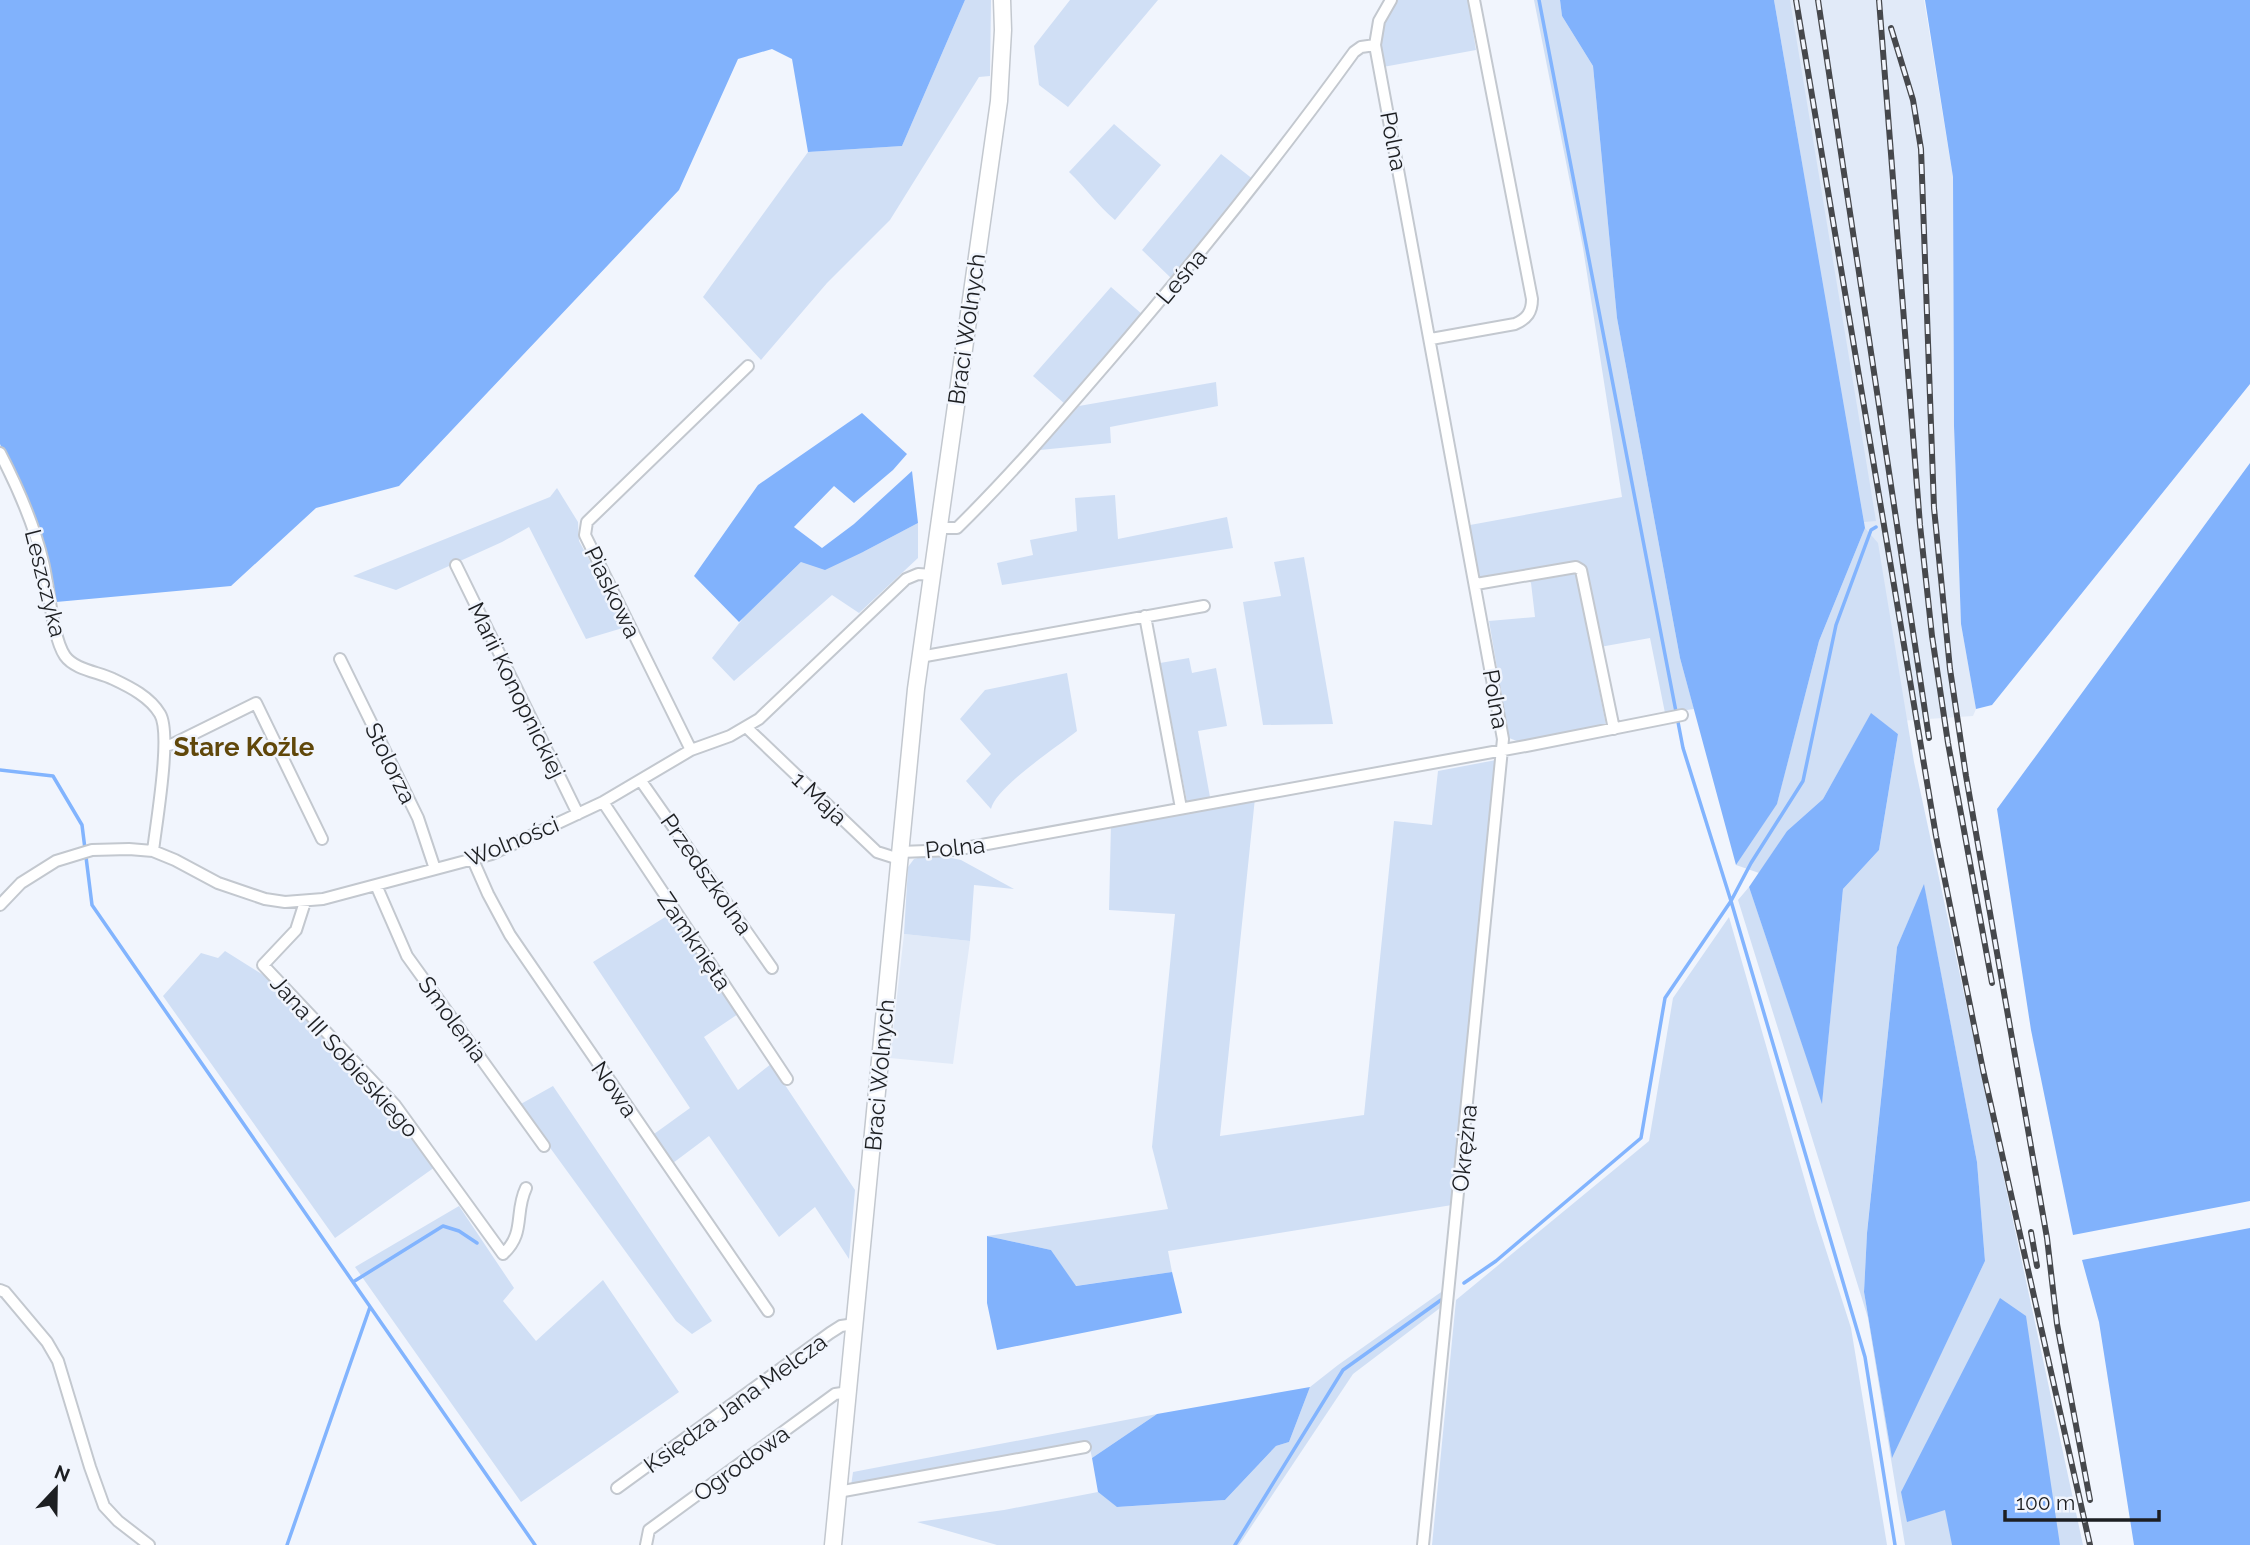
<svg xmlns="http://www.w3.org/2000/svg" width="2250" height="1545" font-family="Raleway,sans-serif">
<rect width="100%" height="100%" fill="#f1f5fd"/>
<path fill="#e1eaf8" d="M1775,0H1924L1953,177L1954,426L1961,624L1976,709L1973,716L1898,721L1872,586Z
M904,934L970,941L953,1064L890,1058Z"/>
<path fill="#d0dff5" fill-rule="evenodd" d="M965,0H991L990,76L979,77L890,220L827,283L761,360L703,297L808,152L902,146Z
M1070,0H1158L1068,107L1039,85L1034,46Z
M1397,0H1468L1476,50L1383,67L1376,29Z
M1534,0H1560L1562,16L1593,66L1617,318L1680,658L1694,709L1665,713L1650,638L1600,647L1584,568L1478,580L1470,525L1622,497L1583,248Z
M1774,0H1790L1876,521L1864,522Z
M1114,124L1161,165L1115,220C1096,204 1086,188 1069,172Z
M1221,154L1254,180L1171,278L1142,250Z
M1111,287L1143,315L1065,404L1033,376Z
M1216,382L1218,406L1110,427L1111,443L1040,450L1079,406Z
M557,488L578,522L579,541L626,627L586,639L529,527L502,542L396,590L353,576L550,497Z
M1115,495L1118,539L1227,517L1233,548L1002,585L997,563L1033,555L1030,540L1077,531L1075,498Z
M918,523V558L859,613L832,595L734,681L712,658L744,617L801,562L863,552Z
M1865,528L1878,543L1914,762L2083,1545H1905L1868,1318L1738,900L1749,887L1822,1102L1843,889L1879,850L1898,734L1871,714L1823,799L1787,831L1759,873L1736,865L1777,803L1819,641ZM1924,886L1977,1162L1985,1261L1892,1456L1864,1292L1867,1232L1897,947Z
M1304,557L1333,724L1263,725L1243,602L1281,596L1274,562Z
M1566,572L1576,573L1606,725L1517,741L1509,738L1489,621L1535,617L1531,583L1528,579Z
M1189,658L1192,673L1216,668L1227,726L1198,731L1210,797L1187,802L1160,663Z
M1067,673L1077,731C1057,747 996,787 991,809L966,781L991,754L960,719L985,690Z
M1496,760L1452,1205L1168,1251L1172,1272L1075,1286L1051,1250L987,1236L1168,1209L1152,1147L1175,914L1109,910L1111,824L1255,798L1220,1136L1364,1115L1394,821L1432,825L1438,771Z
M932,854L961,860L1014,889L974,885L970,941L904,934L908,867L914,859Z
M670,914L738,1014L704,1037L738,1090L771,1064L855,1190L849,1259L815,1207L779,1237L709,1136L673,1163L654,1134L690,1108L593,962Z
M1729,917L1816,1219L1851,1328L1887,1545H1432L1456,1300L1649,1141L1673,998Z
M225,951L265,976L390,1110L435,1167L335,1238L163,996L201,953L218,958Z
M553,1086L712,1321L692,1334L676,1321L519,1105Z
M459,1206L514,1288L503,1301L536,1341L603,1280L679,1392L521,1502L355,1267Z
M1444,1290V1305L1353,1374L1239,1545H997L917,1522L1004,1510L1098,1492L1118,1507L1225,1500L1276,1446L1289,1442L1310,1387L1338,1365Z
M1157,1414L1092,1458L1089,1444L851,1486L853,1472Z"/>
<path fill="#81b2fc" d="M0,0H965L902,146L808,152L792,59L772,49L738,59L679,190L399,486L316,508L231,586L56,602L43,548L0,444Z
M1560,0H1774L1865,528L1819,641L1777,804L1736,865L1680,658L1617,318L1593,66L1562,16Z
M1925,0H2250V384L1992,705L1976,709L1961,624L1954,426L1953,177Z
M862,413L907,454L893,470L854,503L834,486L794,527L822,548L854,524L912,471L918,523L863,552L825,570L801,562L739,622L694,576L758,485Z
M2250,463V1201L2073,1235L2031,1030L1997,809Z
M1871,713L1898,734L1879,850L1843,889L1822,1104L1749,887L1787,831L1823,799Z
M1924,884L1977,1162L1985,1261L1892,1458L1864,1292L1867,1233L1897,947Z
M2250,1228V1545H2134L2099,1322L2082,1260Z
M987,1236L1051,1250L1076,1286L1172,1272L1182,1313L997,1350L987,1303Z
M2000,1298L2026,1316L2060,1545H1952L1945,1510L1907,1522L1901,1492Z
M1310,1387L1289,1442L1276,1446L1225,1500L1117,1507L1098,1492L1092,1458L1157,1414Z"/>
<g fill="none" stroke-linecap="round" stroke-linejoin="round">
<path stroke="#82b4fe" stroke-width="3.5" d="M1539,0L1683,748L1731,901L1865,1357L1895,1545
M0,770L53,776L82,825L92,905L535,1545
M353,1282L443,1226L459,1231L477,1243
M1464,1283L1496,1261L1641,1138L1665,998L1731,901L1751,863L1803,781L1836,625L1871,530L1876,527
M287,1545L370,1307
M1235,1545L1343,1370L1441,1300"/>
<defs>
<path id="minor" d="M1375,45L1503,739L1423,1545
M1431,339L1515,324C1527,319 1532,312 1532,299L1474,0
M0,453C18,488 34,524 43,562C49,586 52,637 65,656C75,670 99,672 113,679C130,687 150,697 160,714C172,734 156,824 153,851
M939,528H957C1010,476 1058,420 1107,363C1193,263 1276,160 1354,52L1361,47L1375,45L1379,21L1391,0
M456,565L578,814
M1476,584L1576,567L1581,570L1614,729
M1145,616L1181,808
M920,657L1204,606
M340,659L418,818L435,869
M746,727L877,852L899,859
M165,746L173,744L256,703L322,839
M691,750L585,535L587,522L748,366
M641,781L772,968
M603,802L787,1079
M900,852L954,850L1526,746L1682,715
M473,860L488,894L510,935L768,1311
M376,885L407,956L544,1146
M305,902L296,930L263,965L395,1105L503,1254C526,1233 514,1213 526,1188
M0,905L21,883L56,861L92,850L129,849L153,851L175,860L218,883L265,899L285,902L323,899L492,854L603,802L691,750L730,736L759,719L906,579L918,574L933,575
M0,1290L5,1292L47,1342L58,1361L90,1467L104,1506L118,1521L149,1545
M617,1488L830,1333L841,1326L855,1324
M838,1492L1085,1447
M646,1545L649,1530L835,1394L849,1392"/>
<path id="secondary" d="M833,1545L916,689L999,101L1003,30L1002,0"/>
</defs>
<use href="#minor" stroke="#c3c8cf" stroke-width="14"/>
<use href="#secondary" stroke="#c3c8cf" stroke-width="19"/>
<use href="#minor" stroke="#fff" stroke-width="10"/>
<use href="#secondary" stroke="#fff" stroke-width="16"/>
<defs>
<path id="rail" d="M1796,0L1936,836L1983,1070L2090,1545
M1818,0L1929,738
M1879,0L1920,525L1932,636L1948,743L1992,983
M1891,28L1913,100L1921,149L1934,508L1950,669L1966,776L2047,1238L2057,1324L2090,1500
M2031,1232L2037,1266"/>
</defs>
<use href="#rail" stroke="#46484c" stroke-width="6"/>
<use href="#rail" stroke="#f1f5fd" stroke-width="3.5" stroke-dasharray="10" stroke-linecap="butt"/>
</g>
<g text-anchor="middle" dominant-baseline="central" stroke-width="5" stroke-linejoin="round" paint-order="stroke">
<g font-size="23" fill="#1d1f22" stroke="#f1f5fd">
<text transform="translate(1394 141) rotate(79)">Polna</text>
<text transform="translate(1181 276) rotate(-50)">Leśna</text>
<text transform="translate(966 329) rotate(-82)">Braci Wolnych</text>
<text transform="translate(46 583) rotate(76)">Leszczyka</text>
<text transform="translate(613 592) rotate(64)">Piaskowa</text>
<text transform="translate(517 690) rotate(64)">Marii Konopnickiej</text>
<text transform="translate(1496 699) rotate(80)">Polna</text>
<text transform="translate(391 763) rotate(64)">Stolorza</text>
<text transform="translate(820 798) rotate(44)">1 Maja</text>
<text transform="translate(512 841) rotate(-22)">Wolności</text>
<text transform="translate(955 847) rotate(-6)">Polna</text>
<text transform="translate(707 874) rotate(55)">Przedszkolna</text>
<text transform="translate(695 941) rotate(56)">Zamknięta</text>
<text transform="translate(453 1019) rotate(54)">Smolenia</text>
<text transform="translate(345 1056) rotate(48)">Jana III Sobieskiego</text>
<text transform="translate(879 1075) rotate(-85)">Braci Wolnych</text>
<text transform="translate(615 1089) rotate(55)">Nowa</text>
<text transform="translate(1464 1148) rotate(-84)">Okrężna</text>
<text transform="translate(735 1403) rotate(-36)">Księdza Jana Melcza</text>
<text transform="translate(741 1463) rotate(-36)">Ogrodowa</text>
</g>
<g font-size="26" font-weight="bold" fill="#60470a" stroke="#f1f5fd">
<text x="244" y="747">Stare Koźle</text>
</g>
</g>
<g transform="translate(56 1489) rotate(22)" stroke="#f1f5fd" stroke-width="5" paint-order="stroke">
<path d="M0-5L12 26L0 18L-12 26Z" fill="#1d1f22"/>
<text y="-10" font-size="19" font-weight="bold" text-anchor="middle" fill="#1d1f22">N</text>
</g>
<path d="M2005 1510v10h154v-10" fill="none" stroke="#1d1f22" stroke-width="3.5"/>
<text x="2016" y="1510" font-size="21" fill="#1d1f22" stroke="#f1f5fd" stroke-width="5" paint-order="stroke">100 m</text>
</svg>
